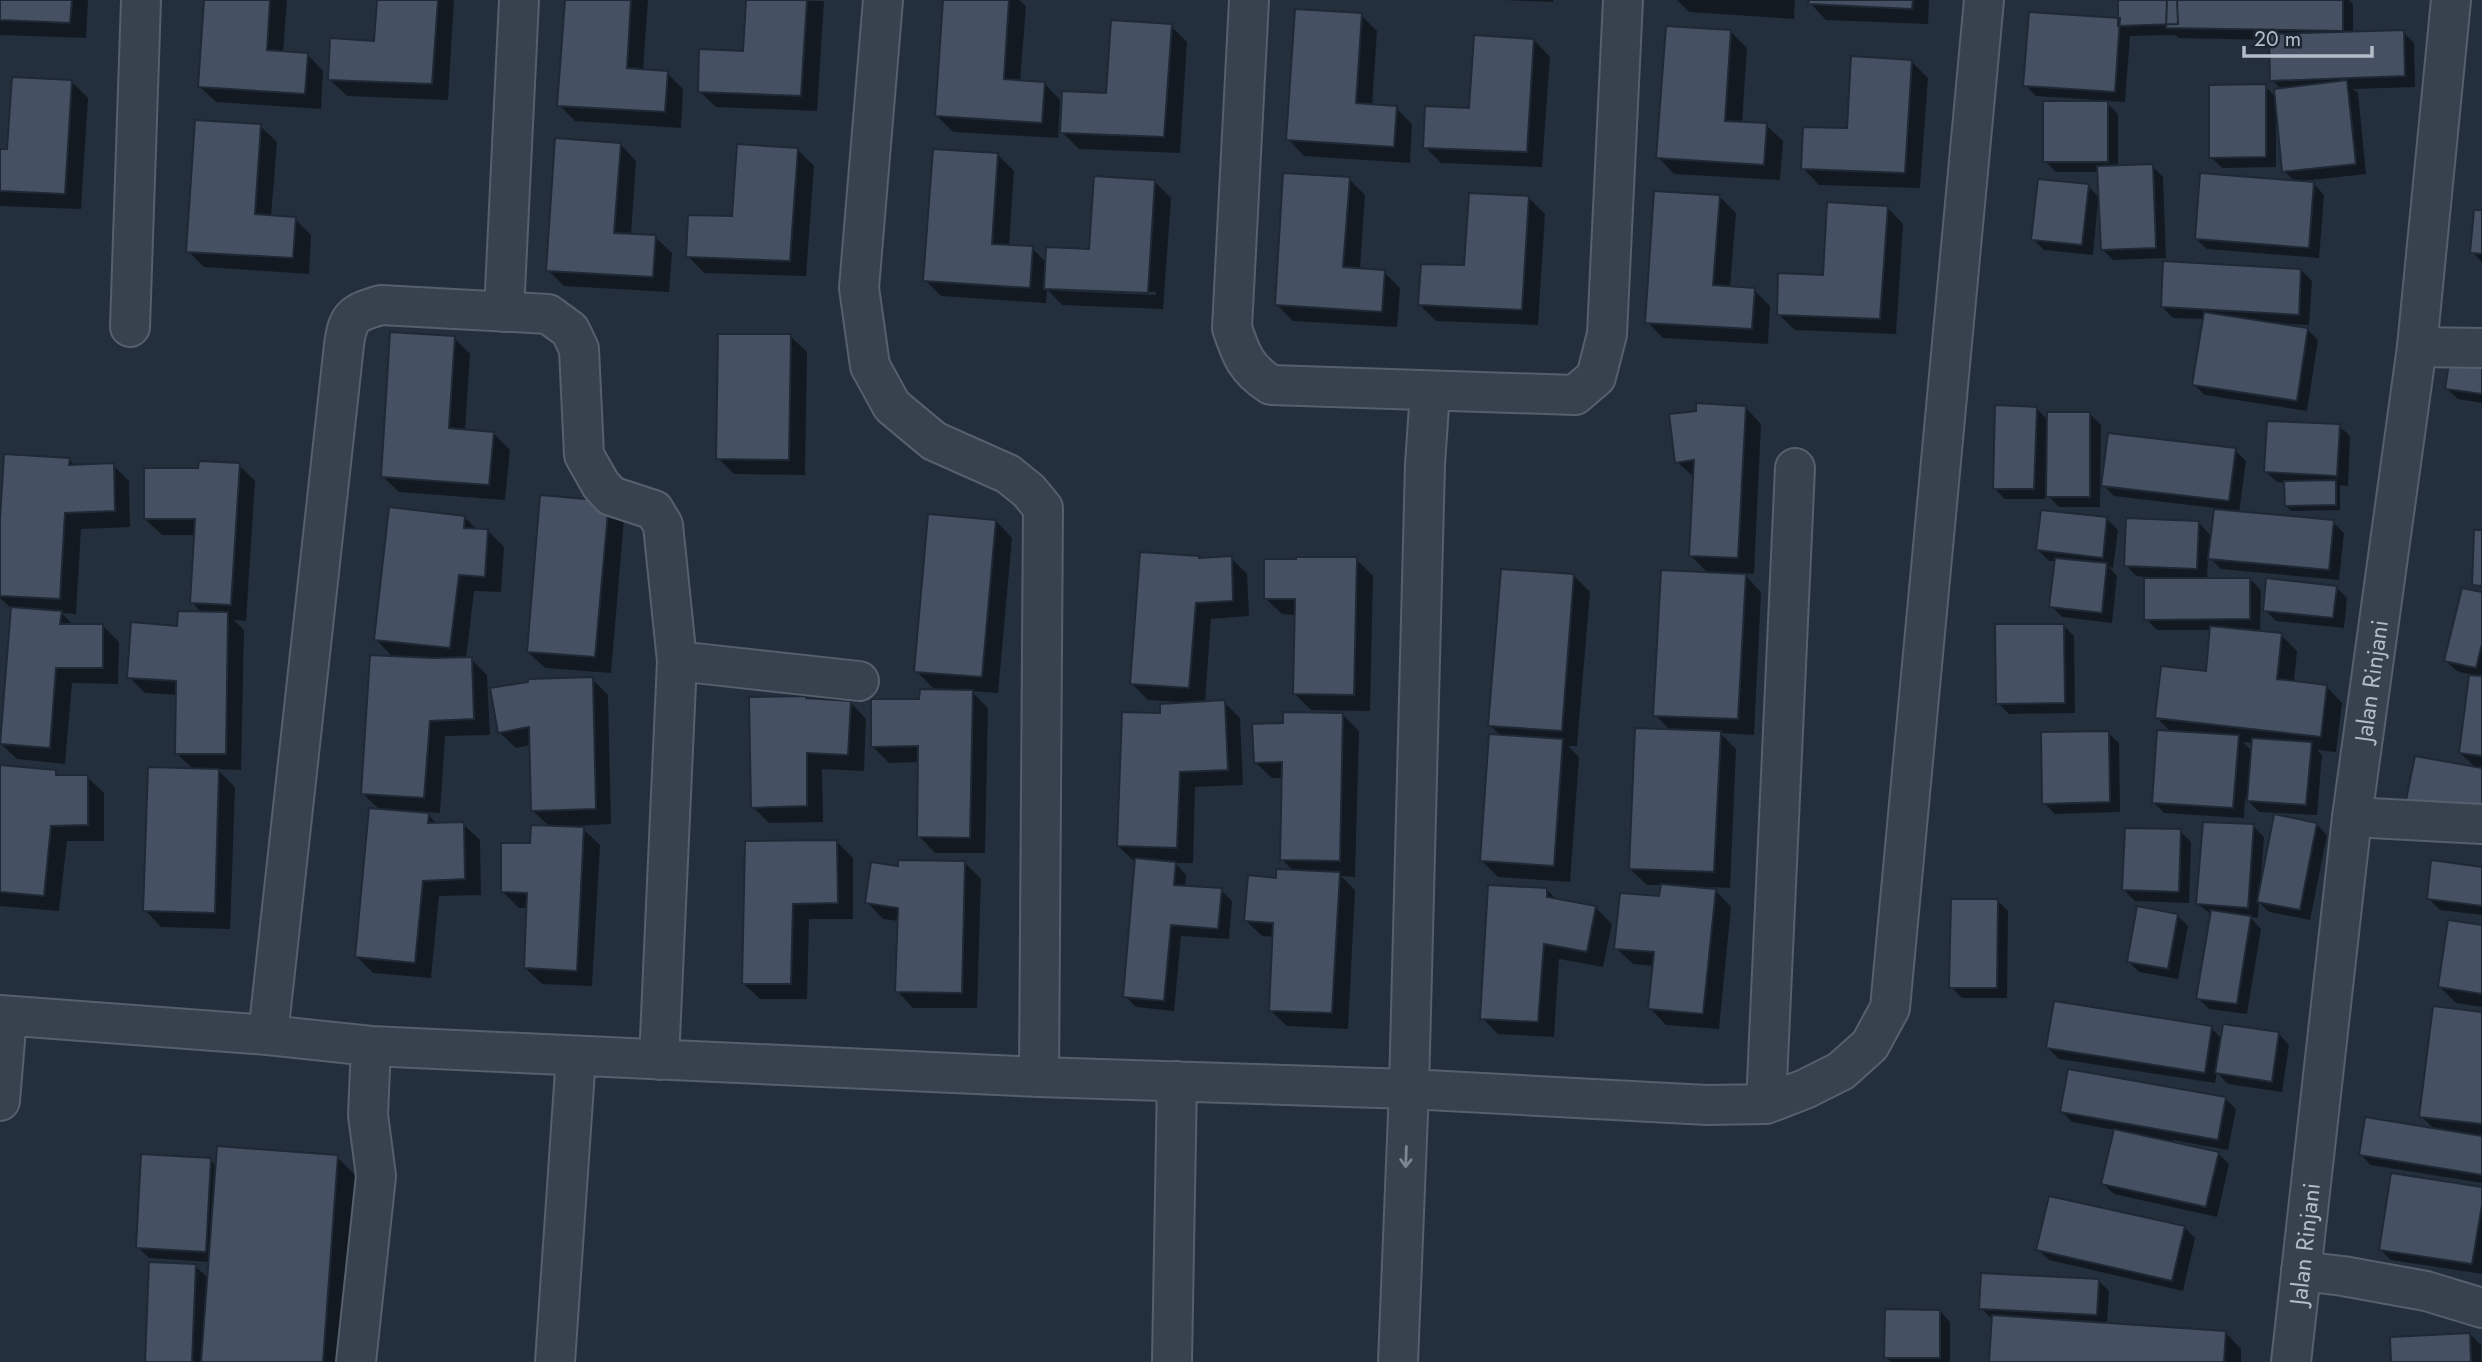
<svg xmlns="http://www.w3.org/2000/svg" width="2482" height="1362" font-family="Jost,sans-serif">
<rect width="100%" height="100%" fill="#242f3e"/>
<path fill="#0007" fill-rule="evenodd" d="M0,0H88L86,38L0,35Z
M205,0H287L283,53L307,54L323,71L321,109L216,102L199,86Z
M379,0H454L448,100L347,96L330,80L376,42Z
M567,0H648L643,71L667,73L683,89L681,128L575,121L559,105Z
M748,0L824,1L817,111L716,107L699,91L745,53Z
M945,0H1019L1026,6L1020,82L1044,83L1060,100L1058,138L953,132L937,116Z
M1505,0H1553V2Z
M1677,0H1795L1794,19L1689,12Z
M1810,0H1929L1928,24L1826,20L1810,3Z
M2120,0H2349L2353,4V33L2403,32L2414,43L2415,87L2353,89L2358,93L2366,174L2302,181V183L2314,184L2324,195L2319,258L2207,249L2196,239L2296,182L2284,171L2279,116H2276V167L2222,168L2211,157L2265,86L2277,98L2282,90L2272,80L2271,40L2179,38L2175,35L2130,36L2125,102L2105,101L2118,114V167L2152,166L2163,177L2166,258L2113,260L2102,249L2101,201H2098L2093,255L2044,250L2033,239L2088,186L2100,198L2099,172H2056L2045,161L2096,103V100L2036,96L2025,85L2120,20Z
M1361,15L1377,31L1372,106L1396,108L1412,124L1410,163L1304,156L1288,139Z
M1171,26L1187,42L1180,153L1079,149L1062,132L1108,94Z
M1731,32L1747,48L1742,124L1766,125L1783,141L1780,180L1674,174L1658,157Z
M1534,40L1550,57L1542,167L1441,163L1425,147L1471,109Z
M1912,62L1928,78L1920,188L1819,185L1803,168L1849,130Z
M72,82L88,98L81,209L0,206V151H9Z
M260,126L277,142L271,217L295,219L311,235L309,274L204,267L188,251Z
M620,144L636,161L631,236L655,237L672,253L669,292L564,286L548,270Z
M797,149L814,166L806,276L704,273L688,256L734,218Z
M998,155L1014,171L1009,247L1032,248L1047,263L1091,251L1155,182L1171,198L1163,309L1062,305L1047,289L1046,303L941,296L925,280ZM1060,288L1156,292V295L1060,291Z
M1349,179L1365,195L1360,270L1384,272L1400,288L1397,327L1293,321L1276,304Z
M1719,196L1736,213L1730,288L1754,290L1770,306L1768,344L1663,338L1647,322Z
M1529,198L1545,214L1538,325L1436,321L1420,305L1466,267Z
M1887,207L1903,224L1896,334L1795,330L1778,314L1824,276Z
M2482,212V262L2472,252Z
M2301,270L2312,281L2309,325L2288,324L2287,326L2307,329L2318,340L2307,411L2205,395L2194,385L2205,319L2173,318L2162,307Z
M790,336L807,352L805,475L734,474L718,458Z
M454,338L470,354L465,431L494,434L510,450L505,500L399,492L382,476Z
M2482,356V403L2458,399L2447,389Z
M1745,407L1761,424L1754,574L1743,573L1761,592L1754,735L1720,733L1736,749L1730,888L1712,887L1731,907L1719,1029L1666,1025L1650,1008L1654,966L1633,964L1616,948L1661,898L1662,885H1647L1630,869L1671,731L1655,715L1709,574L1691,556L1695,478L1677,462Z
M2036,408L2049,421L2090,414L2101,425L2100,507H2059L2045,493V499H2005L1994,488Z
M2339,426L2350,436L2348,486L2340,485V510L2291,511L2286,506V483L2277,482L2266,472Z
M2235,450L2246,461L2239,513L2333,522L2344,533L2339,580L2221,569L2208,556L2207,579H2250L2261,590L2260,633L2281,635L2297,651L2294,682L2326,686L2342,703L2336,752L2317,750L2322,755L2317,815L2259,812L2245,798L2244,818L2164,813L2153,802L2172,733L2157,718L2207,673L2212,630H2157L2146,619V577L2136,576L2126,565L2199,523L2212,537L2215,508L2114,496L2103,485ZM2243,742L2253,743L2252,751Z
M69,460L76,466L113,465L129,481L130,527L81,529L76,614L62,613L74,626H103L119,642L118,684L72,683L65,764L17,759L0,743L13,610L0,598V546Z
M239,465L255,481L246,621L234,620L244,630L241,770L217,769L235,787L230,929L161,927L145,910L194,770L176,753L178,695L145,693L129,677L179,628L202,613L192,602L196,535H162L145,519L200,469Z
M541,497L624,519L611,673L545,668L528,652Z
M465,517L478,531H488L504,547L501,592L474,591L466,659H471L487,675L490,735L445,736L440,813L426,812L438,825L463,824L480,840L481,895L439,896L431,978L373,973L357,957L380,810L362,793L394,658L375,639Z
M2107,519L2118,530L2113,568L2109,567L2117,576L2112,623L2062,617L2051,606L2056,561H2049L2038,550Z
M996,521L1012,538L998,693L971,691L988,708L985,853H935L919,836L920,762L889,763L873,747L936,691L916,671Z
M1231,558L1247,574L1249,616L1211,619L1205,703L1224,702L1240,718L1243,785L1195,787L1193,863H1175L1186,875L1185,887L1221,890L1232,901L1229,939L1181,936L1174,1011L1136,1007L1125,996L1135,862L1118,846L1162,715L1180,704V702L1148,700L1131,683L1200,560Z
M1356,559L1373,576L1370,711L1311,710L1295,694L1297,615L1282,614L1265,598Z
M1573,575L1590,592L1577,746H1568L1579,757L1570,882L1498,877L1482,861L1501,736L1490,725Z
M2336,587L2347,598L2344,628L2276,621L2265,610Z
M2482,594V827L2477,769L2460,753L2471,675L2457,671L2446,661Z
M2063,625L2074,636L2075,713L2009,714L1998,703Z
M592,679L608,695L611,824L575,826V828L583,829L600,845L592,986L542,984L525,968L528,908H519L502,891L532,845L550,827L532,810L531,745L516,748L499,732Z
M850,702L866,719L864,771L822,769L823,822L769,823L753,807Z
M1342,714L1359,731L1355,877L1341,876L1355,890L1348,1029L1287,1026L1270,1010L1274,937L1262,936L1245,920L1277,880L1294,872L1282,859L1283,778H1272L1255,762L1284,724Z
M2108,733L2119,743L2120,812L2055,814L2044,803Z
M0,767L55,772L60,777H87L104,793V841H67L59,911L0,906Z
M2316,824L2327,835L2310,920L2269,912L2259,902L2258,918L2250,917L2261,929L2247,1014L2209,1009L2198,998L2212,915L2198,904L2253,826L2264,837L2261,876H2263Z
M2180,831L2191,842L2189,903L2135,901L2124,890Z
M747,842H837L853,858V919H809L807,999H760L743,983Z
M964,862L981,879L977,1008H913L897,991L899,921L883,919L867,902L900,868Z
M2482,868V915L2440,910L2429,899Z
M1547,890L1557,900L1596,908L1612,924L1603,967L1559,959L1554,1037L1498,1034L1482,1018Z
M1997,900L2008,911L2007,998H1962L1951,987Z
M2177,915L2188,926L2178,979L2139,972L2128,961Z
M2482,927V1007L2456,1003L2440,987Z
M2482,1014V1183L2371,1165L2360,1154L2435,1130L2421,1116Z
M2211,1028L2222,1039L2279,1034L2289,1045L2282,1092L2228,1084L2217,1073L2215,1083L2059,1059L2048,1048Z
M2225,1098L2236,1109L2228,1150L2173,1140L2172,1143L2218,1153L2229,1164L2217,1217L2114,1194L2103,1184L2115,1130L2072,1122L2061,1111Z
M337,1157L358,1178L345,1362H146L195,1266L209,1279L210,1262L149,1258L138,1247L210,1160L217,1167Z
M2482,1188V1274L2391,1260L2380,1249Z
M2185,1228L2195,1238L2183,1291L2049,1260L2038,1250Z
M2098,1280L2109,1291L2107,1324L2225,1332L2241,1349V1362H1990L1992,1319L1981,1308Z
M1940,1311L1950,1322V1362H1891L1886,1357Z
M2470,1334L2481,1345V1362H2393Z"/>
<path fill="#455162" stroke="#1f2835" stroke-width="2" d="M0,0H72L70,23L0,20Z
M204,0H270L267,50L308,53L305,94L198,87Z
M377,0H438L432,84L328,80L330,38L374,41Z
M565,0H631L627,68L668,71L665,112L557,106Z
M746,0H807L801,96L698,92L699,49L743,51Z
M943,0H1009L1004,79L1045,82L1042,123L935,116Z
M1809,0H1913L1912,9L1808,4Z
M2118,0H2177L2178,24L2118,26Z
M2167,0H2343V31L2166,28Z
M1295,9L1362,13L1356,103L1397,106L1394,147L1286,140Z
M2029,12L2120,18L2115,92L2023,86Z
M1111,20L1172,24L1164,137L1060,133L1062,91L1106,93Z
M1666,26L1731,30L1725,121L1767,123L1764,165L1656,158Z
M2404,30L2405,76L2270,81L2269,34Z
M1474,35L1534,39L1527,152L1423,148L1425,106L1469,108Z
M1851,56L1912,60L1905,173L1801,169L1803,127L1847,128Z
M12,77L72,80L65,194L0,191V149H7Z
M2347,80L2356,164L2282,172L2274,89Z
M2266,84V157L2209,158V85Z
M2043,101H2108V162H2043Z
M195,120L261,124L255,214L296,217L293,258L186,252Z
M555,138L621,143L614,233L656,235L653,277L546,271Z
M737,144L798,148L790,261L686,257L688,215L732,216Z
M933,149L998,153L992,244L1033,246L1030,288L923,281Z
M2153,164L2156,248L2101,250L2097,166Z
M1283,173L1350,177L1343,267L1385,270L1382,312L1275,305Z
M2200,173L2314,182L2309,248L2195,239Z
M1094,176L1155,180L1148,293L1044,289L1046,247L1089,249Z
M2038,179L2089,184L2082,245L2031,240Z
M1654,191L1720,195L1713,285L1755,288L1752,329L1645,323Z
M1469,193L1529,196L1522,310L1418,305L1421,264L1464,265Z
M1827,202L1888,206L1880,319L1777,315L1778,273L1823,275Z
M2474,210H2482V254L2470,253Z
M2163,261L2301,269L2299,315L2161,307Z
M2204,312L2308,328L2297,401L2192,385Z
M390,332L455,336L449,428L494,432L489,485L381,477Z
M718,334H791L789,460L716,459Z
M2451,350L2482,354V394L2445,389Z
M1696,403L1746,406L1738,558L1689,556L1694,460L1675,463L1669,414L1696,411Z
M1995,405L2037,407L2034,489H1993Z
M2047,412H2090V497H2046Z
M2267,421L2340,424L2337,476L2264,472Z
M2108,433L2236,448L2229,501L2101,486Z
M4,454L70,458L69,465L114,463L115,511L65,513L60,599L0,596V519Z
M199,461L240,463L231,605L190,603L195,519H144V468H198Z
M2336,480V505L2285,506L2284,481Z
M540,495L609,501L595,657L527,652Z
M389,507L465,516L464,528L488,529L485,577L459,575L450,648L374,640Z
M2214,509L2334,520L2329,570L2208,559Z
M2041,510L2107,517L2103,558L2036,550Z
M928,514L996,520L982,677L914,672Z
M2126,518L2199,521L2197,569L2124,566Z
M2474,530H2482V586L2472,585Z
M1140,552L1199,556V558L1232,556L1233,601L1196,603L1189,688L1130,684Z
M1296,557H1357L1354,695L1293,694L1295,599H1264V559H1296Z
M2055,558L2107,563L2102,613L2049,607Z
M1501,569L1574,574L1562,731L1488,726Z
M1661,570L1746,574L1738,719L1653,716Z
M2144,578H2250V619L2144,620Z
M2266,578L2337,586L2333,618L2263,611Z
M2462,588L2482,592V644L2476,668L2444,661Z
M11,607L62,611L60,624H103V668H56L50,748L0,744Z
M178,611L228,612L226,754H175L176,681L127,678L131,622L177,626Z
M1995,624H2064L2065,703L1996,704Z
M2210,626L2282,633L2277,679L2327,685L2321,737L2155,718L2161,666L2206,671Z
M370,655L433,658L472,657L474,719L430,721L424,798L361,794Z
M2469,675L2482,676V756L2459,753Z
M593,677L596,809L531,811L529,727L498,733L490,688L528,682V679Z
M920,689L973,690L970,838L917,837L918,746L871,747V699H919Z
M806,696V698L851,701L848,755L807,753V806L751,808L749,697Z
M1225,700L1228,770L1180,772L1177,848L1117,846L1122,712L1160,713V704Z
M1283,712L1343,713L1340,861L1280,860L1282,762L1254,763L1252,724L1283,723Z
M1635,728L1721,731L1714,872L1629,869Z
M2157,730L2239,735L2233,808L2152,803Z
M2109,731L2110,802L2042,804L2041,732Z
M1489,734L1563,739L1554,866L1480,861Z
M2252,738L2312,742L2306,805L2247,801Z
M2415,756L2482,768V819L2405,805Z
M0,765L56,770V775H88V825L51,826L44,896L0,892Z
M148,767L219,769L215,913L143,911Z
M369,808L429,813L428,823L464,822L465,879L423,881L415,963L355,957Z
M2274,814L2317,823L2300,910L2257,902Z
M2203,822L2254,824L2248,908L2196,904Z
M531,825L584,827L577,971L524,968L527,893L501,892V843H530Z
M2125,828L2181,829L2179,892L2122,890Z
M837,840L838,903L793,904L791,984H742L745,841Z
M1135,858L1176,862L1174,885L1222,888L1218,929L1171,925L1164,1001L1123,997Z
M898,860L965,861L962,993L895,992L898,908L865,903L871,862L898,866Z
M2431,860L2482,867V906L2427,899Z
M1276,869L1340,872L1332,1013L1269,1011L1273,923L1244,921L1248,875L1276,878Z
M1661,884L1716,889L1703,1014L1648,1009L1654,952L1614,949L1620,893L1659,896Z
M1488,885L1547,888V897L1596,906L1587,952L1544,944L1538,1022L1480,1019Z
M1951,899H1998L1997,988H1949Z
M2137,906L2178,914L2168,969L2127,962Z
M2211,910L2251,916L2237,1004L2196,999Z
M2448,920L2482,925V994L2438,987Z
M2054,1001L2212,1026L2205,1073L2046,1048Z
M2433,1006L2482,1012V1124L2419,1117Z
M2223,1024L2279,1032L2272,1082L2215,1073Z
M2068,1069L2226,1097L2218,1140L2060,1112Z
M2365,1117L2482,1136V1175L2359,1155Z
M2114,1129L2219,1152L2206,1207L2101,1184Z
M217,1146L338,1155L323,1362H201Z
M141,1154L211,1158L206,1252L136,1248Z
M2391,1173L2482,1187V1205L2472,1264L2379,1250Z
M2049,1196L2185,1226L2172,1281L2036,1250Z
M149,1262L196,1264L192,1362H145Z
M1981,1273L2099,1279L2097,1315L1979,1309Z
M1885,1309L1940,1310V1358H1884Z
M1992,1315L2226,1331L2224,1362H1989Z
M2470,1333L2471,1362H2391L2390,1337Z"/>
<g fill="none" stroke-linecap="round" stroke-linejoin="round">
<defs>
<path id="minor" d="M883,0L859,288L870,366L892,406L934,441L1008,474L1029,491L1043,508L1039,1077
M1249,0L1232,328C1241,355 1246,369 1271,385L1575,395L1596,377L1607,334L1623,0
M504,312L519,0
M130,327L141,0
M2417,347L2482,348
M2352,817L2482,824
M0,1015L268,1035L371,1046L1039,1077L1409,1089L1707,1105L1766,1104L1805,1089L1841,1071L1870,1045L1890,1008L1984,0
M268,1035L344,345C348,316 353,313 381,305L548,314L570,330L579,349L584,455L601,485L611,496L654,510L663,525L677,661
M659,1060L677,661L859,681
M0,1101L7,1016
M1766,1104L1795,468
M2301,1271L2343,1276L2426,1291L2482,1308
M356,1362L376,1176L368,1115L371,1046
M555,1362L576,1056
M1172,1362L1177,1081
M1398,1362L1409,1089L1425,464L1430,392"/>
<g id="tertiary">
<path id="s1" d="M2291,1362L2352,817L2417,347L2451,0"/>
</g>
</defs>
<use href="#minor" stroke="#565f6c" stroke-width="42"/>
<use href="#tertiary" stroke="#565f6c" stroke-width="42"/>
<use href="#minor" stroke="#38414e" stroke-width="38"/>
<use href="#tertiary" stroke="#38414e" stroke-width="38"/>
</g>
<defs><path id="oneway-shaft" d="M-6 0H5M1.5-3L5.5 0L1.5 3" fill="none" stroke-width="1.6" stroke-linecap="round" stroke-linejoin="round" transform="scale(1.75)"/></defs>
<use stroke="#7c8592" href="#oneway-shaft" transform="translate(1406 1157) rotate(92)"/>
<g text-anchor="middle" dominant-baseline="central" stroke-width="6" stroke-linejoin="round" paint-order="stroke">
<g font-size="24" fill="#b4bcc9" stroke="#1d2633">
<text stroke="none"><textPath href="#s1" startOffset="686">Jalan Rinjani</textPath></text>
<text stroke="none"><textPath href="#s1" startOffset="119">Jalan Rinjani</textPath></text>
</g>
</g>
<path d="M2244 46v10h128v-10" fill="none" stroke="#b4bcc9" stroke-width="3.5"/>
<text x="2254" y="46" font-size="21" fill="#b4bcc9" stroke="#1d2633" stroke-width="5" paint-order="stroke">20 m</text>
</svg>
